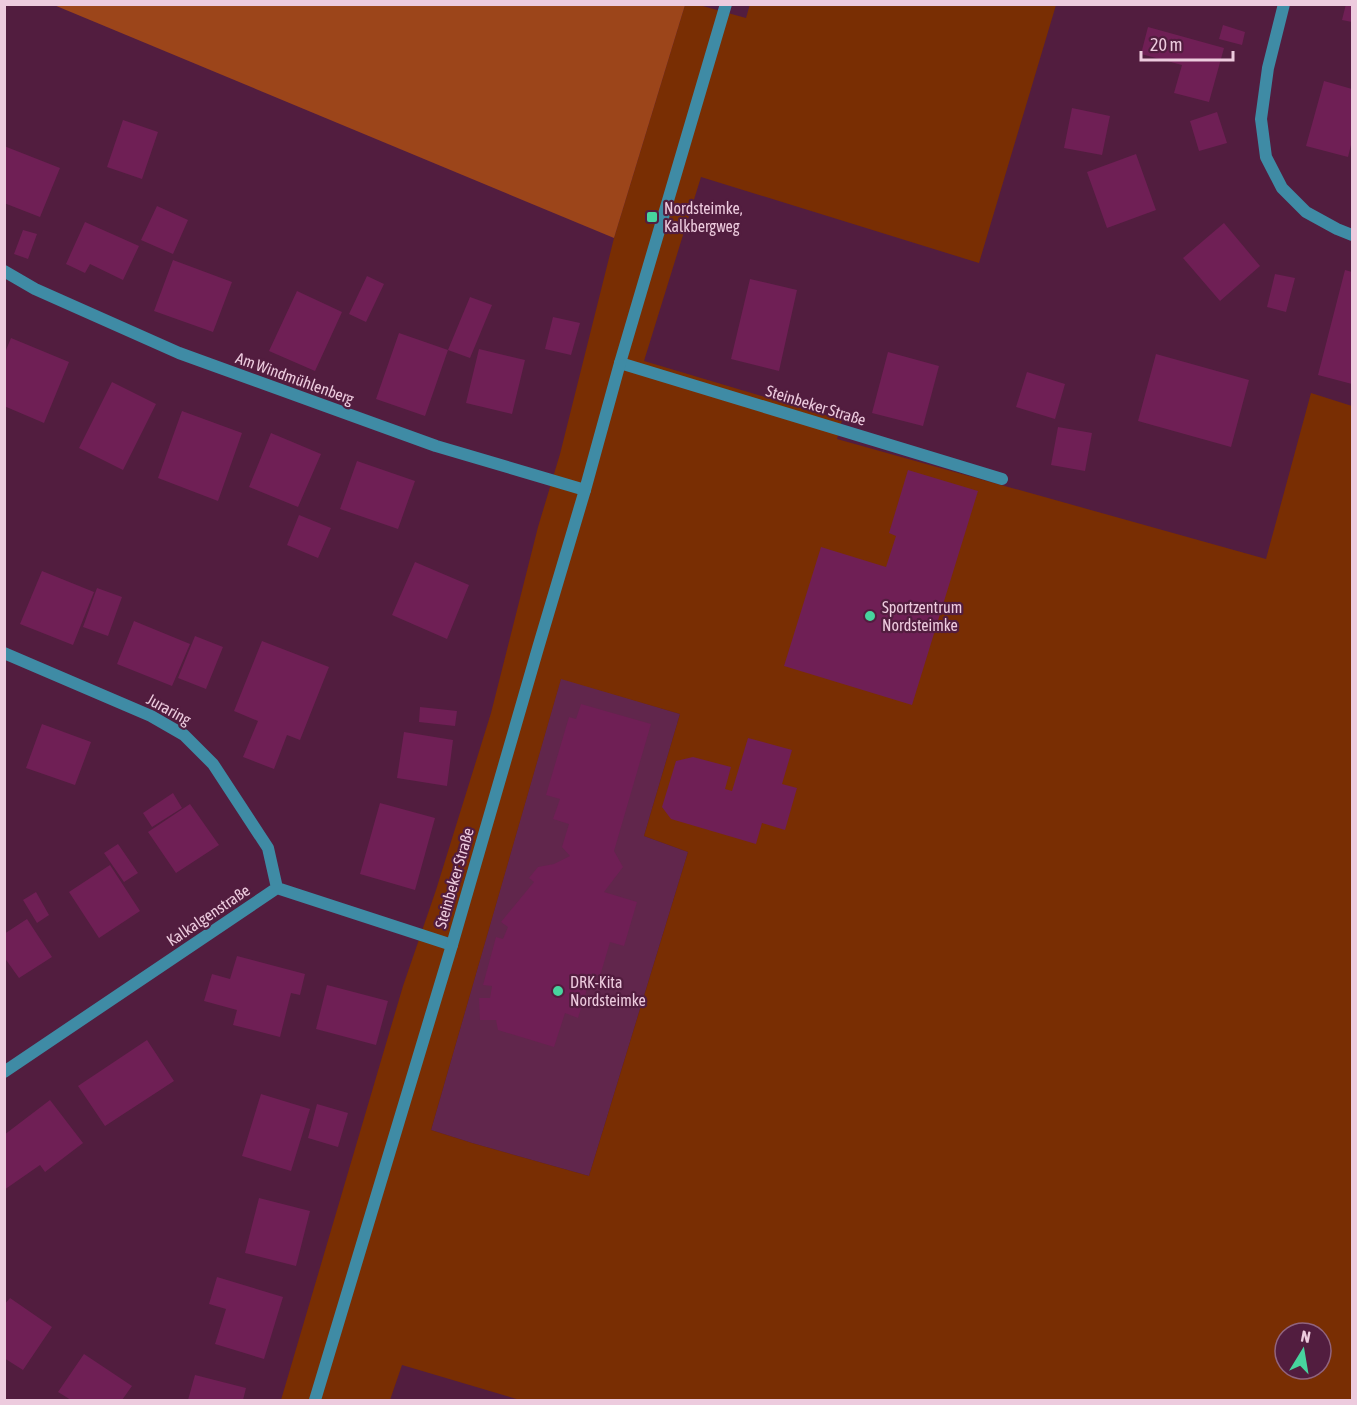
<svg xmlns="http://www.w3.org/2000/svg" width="1357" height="1405" font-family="'Asap Condensed',sans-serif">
<rect width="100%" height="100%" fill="#521d3f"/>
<path fill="#61264c" d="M561,678L680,714L644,836L688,852L589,1176L472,1143L431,1130Z"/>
<path fill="#792e03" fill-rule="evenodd" d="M750,4L1056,5L979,263L701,177L644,361L842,420L837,439L1266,559L1311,393L1352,406V1400H520L402,1365L390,1400H281L403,986L436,890L491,713L538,527L560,454L614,238L685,5H699L746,18ZM561,679L680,714L644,836L688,852L589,1176L472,1143L431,1130ZM1285,1333H1321V1369H1285Z"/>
<path fill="#9c451a" d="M54,5L685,4V5L614,238Z"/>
<path fill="#6f1f55" d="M1346,4H1352V22L1342,20Z
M1223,25L1245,32L1242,45L1219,39Z
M1148,27L1224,48L1209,102L1174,93L1182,65L1141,54Z
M1324,81L1352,89V141L1348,157L1306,146Z
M1072,108L1110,116L1102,155L1064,148Z
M1217,112L1227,143L1199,151L1190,121Z
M123,120L158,132L142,179L107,167Z
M4,146L60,168L40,217L4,203Z
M1136,154L1156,210L1107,228L1087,172Z
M157,206L188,220L173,254L141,240Z
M85,222L139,246L123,280L90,264L85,273L66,264Z
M1224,223L1260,266L1220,301L1183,258Z
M23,230L37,234L28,259L14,254Z
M173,260L232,282L213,332L154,311Z
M1345,270L1352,272V384L1318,375Z
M1275,274L1295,278L1286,312L1267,307Z
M367,276L384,284L366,322L349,314Z
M750,279L797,290L779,371L731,359Z
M297,291L342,312L315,371L269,351Z
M470,297L492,305L470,358L448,350Z
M553,317L580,323L571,355L545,349Z
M399,333L448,350L425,416L376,399Z
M11,338L69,362L44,423L4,406V355Z
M479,349L525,360L512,414L466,403Z
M888,352L939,366L923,426L872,413Z
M1156,354L1249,380L1231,447L1138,421Z
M1027,372L1065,384L1055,419L1016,407Z
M112,382L156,404L123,470L79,448Z
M182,411L242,433L218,501L158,478Z
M1058,427L1092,433L1085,471L1051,465Z
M271,433L321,454L298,507L249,487Z
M357,461L415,481L398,529L340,509Z
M908,470L978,491L912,705L784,666L821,547L886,567L896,536L889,533Z
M299,515L331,528L318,558L287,545Z
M415,562L469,585L447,639L392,615Z
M42,571L94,592L73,645L20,624Z
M97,588L122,597L108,636L83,627Z
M134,621L190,644L172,686L117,664Z
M195,636L223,647L206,689L178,678Z
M262,641L329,667L300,740L287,735L274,769L243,757L258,721L234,711Z
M581,704L651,724L614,851L623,867L604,892L637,902L624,946L610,942L600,976L592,973L578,1018L565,1013L554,1047L498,1030L496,1020H480L479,998H490L492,986L483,985L496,937L503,939L508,927L501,922L534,882L529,878L538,867L554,864L570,856L562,847L569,824L553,819L560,799L546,795L569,717L576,719Z
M420,707L457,711L455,726L419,722Z
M42,724L91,742L75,785L26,768Z
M404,732L453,740L447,786L397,778Z
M748,738L792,750L782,784L797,788L785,830L762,823L756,844L671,819L662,807L676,761L693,757L731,767L725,789L732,791Z
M173,793L182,808L152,827L143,813Z
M380,803L435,818L415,890L360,874Z
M190,804L219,845L176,873L148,832Z
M118,844L138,873L124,882L104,853Z
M110,865L140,911L99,938L69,892Z
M36,892L49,915L37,923L23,900Z
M27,919L52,957L19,978L4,957V934Z
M237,956L305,974L300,995L291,993L280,1037L233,1025L237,1010L204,1001L212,974L230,979Z
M327,985L388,1001L376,1045L316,1029Z
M147,1040L174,1081L105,1126L78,1086Z
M261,1094L310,1109L291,1171L242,1156Z
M50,1100L83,1143L45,1172L40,1165L4,1190V1135Z
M317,1104L348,1113L338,1147L308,1138Z
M259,1198L310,1211L296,1266L245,1253Z
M217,1277L283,1297L264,1359L215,1344L226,1309L209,1304Z
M10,1298L52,1327L23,1370L4,1358V1305Z
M84,1354L132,1386L122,1400H71L58,1392Z
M195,1375L246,1388L243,1400H188Z"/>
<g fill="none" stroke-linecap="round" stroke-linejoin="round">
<path stroke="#3f8ba5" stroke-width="12" d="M1284,4L1268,68L1261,119L1266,157L1282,188L1306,212L1337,229L1352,235
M4,271L35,289L179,353L436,446L585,490
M620,363L1002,479
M4,653L151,716L184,735L213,764L268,848L277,888
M4,1072L277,888L452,945"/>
<path stroke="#3f8ba5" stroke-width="12" d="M315,1400L452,945L538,648L585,490L620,363L726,4"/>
</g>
<g fill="#47d49e" stroke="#521d3f" stroke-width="2">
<rect x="646" y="211" width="12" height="12" rx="3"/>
<circle cx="870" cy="616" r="6"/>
<circle cx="558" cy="991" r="6"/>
</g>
<g text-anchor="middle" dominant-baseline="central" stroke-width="4.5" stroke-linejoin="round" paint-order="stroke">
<g font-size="16" fill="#edcbde" stroke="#521d3f" text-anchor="start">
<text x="664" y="208">Nordsteimke,<tspan x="664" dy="18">Kalkbergweg</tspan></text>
<text x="882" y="607">Sportzentrum<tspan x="882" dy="18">Nordsteimke</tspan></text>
<text x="570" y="982">DRK-Kita<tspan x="570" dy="18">Nordsteimke</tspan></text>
</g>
<g font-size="16" fill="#edcbde" stroke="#521d3f">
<text transform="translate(295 378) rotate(20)">Am Windmühlenberg</text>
<text transform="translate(816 405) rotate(17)">Steinbeker Straße</text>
<text transform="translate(169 709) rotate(29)">Juraring</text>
<text transform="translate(454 878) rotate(-74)">Steinbeker Straße</text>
<text transform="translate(208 915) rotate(-34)">Kalkalgenstraße</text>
</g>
</g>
<rect width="1357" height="1405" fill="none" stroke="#edcbde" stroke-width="12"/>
<g transform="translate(1303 1351) rotate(11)"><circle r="28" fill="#521d3f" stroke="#90637f" stroke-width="1.5"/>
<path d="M0-4.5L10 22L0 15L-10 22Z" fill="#47d49e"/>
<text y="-9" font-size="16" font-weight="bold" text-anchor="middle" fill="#edcbde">N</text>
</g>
<path d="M1141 51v9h92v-9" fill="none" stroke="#edcbde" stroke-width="3"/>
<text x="1150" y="51" font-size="18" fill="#edcbde" stroke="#521d3f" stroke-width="4.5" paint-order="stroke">20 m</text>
</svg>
